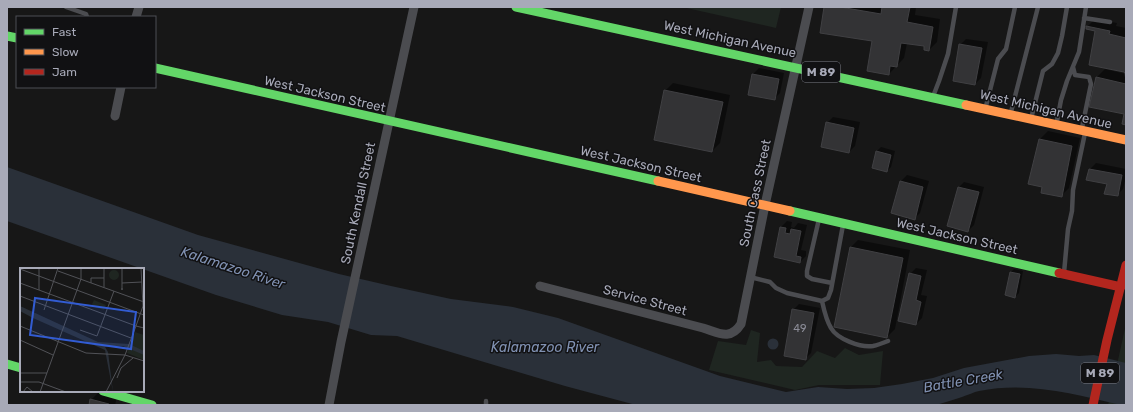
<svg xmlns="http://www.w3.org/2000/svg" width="1133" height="412" font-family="Rubik,sans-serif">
<rect width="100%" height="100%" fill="#171717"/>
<path fill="#1f2621" d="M682,7H781L776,28Z
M1126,324V405H1108Z
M751,330L760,333L757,362L771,360L776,366L802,367L817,351L835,358L845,348L859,355L883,351L880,385H819L795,390L709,370L718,341L746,345Z"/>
<path fill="#2a3039" d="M7,167L198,235L339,274L391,286L451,299L513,307L558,318L720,376L786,392L818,387L847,389L874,388L902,384L933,378L964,368L1029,356L1056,354L1079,356L1094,355L1126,363V405H1121C1075,394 1027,381 979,391C974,392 968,395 962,397C954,400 945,402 936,405H636L565,386L397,336L371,335L328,322L282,315L216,295L7,221Z
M767.5 344a5.5 5.5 0 1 1 11 0a5.5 5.5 0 1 1-11 0Z"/>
<path fill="#0007" d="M825,7H916L915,15L940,19L937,42L929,50L926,46L907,43L904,58L889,74L873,40Z
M1095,19L1117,23L1116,26L1126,28V124L1125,113L1090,106L1097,77L1105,69L1126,74L1096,30L1087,27Z
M966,39L988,42L981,78L975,84L960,45Z
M759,68L784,73L780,93L774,99L749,94L753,74Z
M673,83L730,95L720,143L712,151L665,91Z
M833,117L860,122L855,146L849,152L827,123Z
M1048,131L1080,138L1069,188L1061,196L1043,186L1040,139Z
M881,147L895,151L891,167L887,171L873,167L877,151Z
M1096,163L1126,169V177L1123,189L1117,195L1108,184L1087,180L1090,169Z
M907,175L929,181L920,213L915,218L892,213L901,181Z
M964,182L984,187L974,225L968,231L958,188Z
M787,221L792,222L791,227L794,228L798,223L807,225L801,250L806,251V256L800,262L775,257L781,227Z
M858,240L910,250L895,329L887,337L850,248Z
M916,268L927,270L921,295L927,296L922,318L916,324L910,274Z
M1014,269L1023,271L1019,293L1015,297L1010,273Z
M799,304L820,308L811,353L805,359L793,310Z
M99,392L117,397L115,405H90L91,400Z"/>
<path fill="#333335" stroke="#404043" d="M824,7H840L881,14L882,7H910L907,22L933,27L929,51L924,50V46L901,43L897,67L890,66L889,75L867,71L872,41L820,33Z
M1086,26L1110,31L1109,34L1126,38V82L1125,73L1124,72L1089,65L1095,31L1086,29Z
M959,44L982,48L975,85L953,81Z
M752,74L779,79L775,100L748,95Z
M1096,77L1126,84V125L1122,124L1124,114L1089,107Z
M664,90L723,102L712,152L654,140Z
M826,122L854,128L849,153L821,147Z
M1039,139L1072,146L1062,197L1041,193L1042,187L1028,184Z
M876,151L891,155L887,172L872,168Z
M1089,169L1122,175L1118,196L1104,194L1107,184L1086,180Z
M900,181L923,187L915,220L891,213Z
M958,187L979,192L968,232L947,226Z
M780,227L786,228L785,233L790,234L791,229L801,231L796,256L801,257L800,263L774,257Z
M850,247L903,258L887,338L834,327Z
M1010,272L1020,274L1015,298L1005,295Z
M909,273L921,276L916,300L921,302L916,325L898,321Z
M792,309L814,313L806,360L784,356Z
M90,399L109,404V405H89Z"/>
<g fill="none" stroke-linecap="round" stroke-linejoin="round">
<path stroke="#4b4c50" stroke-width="4.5" d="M66,7L86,14L87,17
M1084,18L1110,22
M1073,67L1075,75L1089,77L1091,84L1082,128
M934,94L939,81L948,54L956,7
M986,106L998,59L1006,49L1015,7
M1011,112L1038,7
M1032,115L1043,71L1052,64L1058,53L1062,36L1067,7
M1057,121L1061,100L1067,81L1079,52L1086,7
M819,219L807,271V276L812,279L832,283
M1064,273L1068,229L1072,211L1073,190L1085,133
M750,277L770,282L776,288L787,293L822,301L828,298L831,290L843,225
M822,301C824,310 826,320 831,328C837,339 861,348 873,346C878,345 883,343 888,341
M486,401V405"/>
<path stroke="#4b4c50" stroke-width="9" d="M136,17L139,7
M115,116L121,87
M540,286L703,328C719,333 730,341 741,324L765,205L809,7
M329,405L341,342L414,7"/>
<path stroke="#63d668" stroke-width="9" d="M516,7L966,105
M7,36L17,38
M155,68L658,181
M790,211L1059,273
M7,364L21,368
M103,391L152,405"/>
<path stroke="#ff974d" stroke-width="9" d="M966,105L1126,140
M658,181L790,211"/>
<path stroke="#b3261e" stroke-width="9" d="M1059,273L1121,287
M1093,405L1107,340L1126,265"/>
</g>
<g text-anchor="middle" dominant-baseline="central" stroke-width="3" stroke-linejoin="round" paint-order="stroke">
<g font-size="11" fill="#8b8c97">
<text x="800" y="328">49</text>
</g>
<g fill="#111113" stroke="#7b7c86" stroke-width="1">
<rect x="802" y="62" width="38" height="20" rx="3"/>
<rect x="1081" y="363" width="38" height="20" rx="3"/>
</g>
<g font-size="12" font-weight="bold" fill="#a8aab8">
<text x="821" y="72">M 89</text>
<text x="1100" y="373">M 89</text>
</g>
<g font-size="13" fill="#a8aab8" stroke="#111113">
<text transform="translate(730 39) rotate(12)">West Michigan Avenue</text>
<text transform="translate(325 94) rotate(13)">West Jackson Street</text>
<text transform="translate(1046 109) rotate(13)">West Michigan Avenue</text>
<text transform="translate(641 164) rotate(13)">West Jackson Street</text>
<text transform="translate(755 193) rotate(-78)">South Cass Street</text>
<text transform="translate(358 203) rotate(-78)">South Kendall Street</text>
<text transform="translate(957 236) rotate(13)">West Jackson Street</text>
<text transform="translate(645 300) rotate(15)">Service Street</text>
</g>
<g font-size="14" font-style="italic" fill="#8091b2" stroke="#111113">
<text transform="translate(233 268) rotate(18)">Kalamazoo River</text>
<text x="545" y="347">Kalamazoo River</text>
<text transform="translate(963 381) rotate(-10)">Battle Creek</text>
</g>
</g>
<g transform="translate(20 268)">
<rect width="124" height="124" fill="#171717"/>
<path d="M89 7a5 5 0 1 1 10 0a5 5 0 1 1-10 0ZM74,32L86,37L84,42L71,38ZM115,64L124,67V92L107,85Z" fill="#1f2621"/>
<path d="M0,38L78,74L109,76L124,83V87L103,78L85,79L88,84L93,124L85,82L13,50L0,43Z" fill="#2a3039"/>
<path fill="none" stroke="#515257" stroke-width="1" d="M84,0V19M102,0V22V20M121,0L123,38L116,58L124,60M0,1L124,47M38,3L124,34M0,15L116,58L105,87L124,93M71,15V10H84M102,15L122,14M19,22V0M0,28L111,70M24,42L38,0M0,58L66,85L105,87M60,62L77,68L94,23M0,72L33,87M0,105H27M97,110L101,100L113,90M0,114H19L46,124M3,124L7,119L13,124M20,124L61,11V0M86,124L105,87"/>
<path fill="#325cd3" fill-opacity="0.15" stroke="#325cd3" stroke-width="2" d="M15,30L116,44L111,81L10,67Z"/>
<rect width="124" height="124" fill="none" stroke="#a8aab8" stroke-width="2"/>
</g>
<rect width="1133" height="412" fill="none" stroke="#a8aab8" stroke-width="16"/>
<rect x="16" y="16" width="140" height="72" fill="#111113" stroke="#4d4e55"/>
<rect x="24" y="29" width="20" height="6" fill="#63d668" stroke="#4d4e55"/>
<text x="52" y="36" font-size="12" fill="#a8aab8">Fast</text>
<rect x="24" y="49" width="20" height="6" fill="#ff974d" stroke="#4d4e55"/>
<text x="52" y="56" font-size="12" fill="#a8aab8">Slow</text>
<rect x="24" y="69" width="20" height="6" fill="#b3261e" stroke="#4d4e55"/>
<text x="52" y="76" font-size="12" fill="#a8aab8">Jam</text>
</svg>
